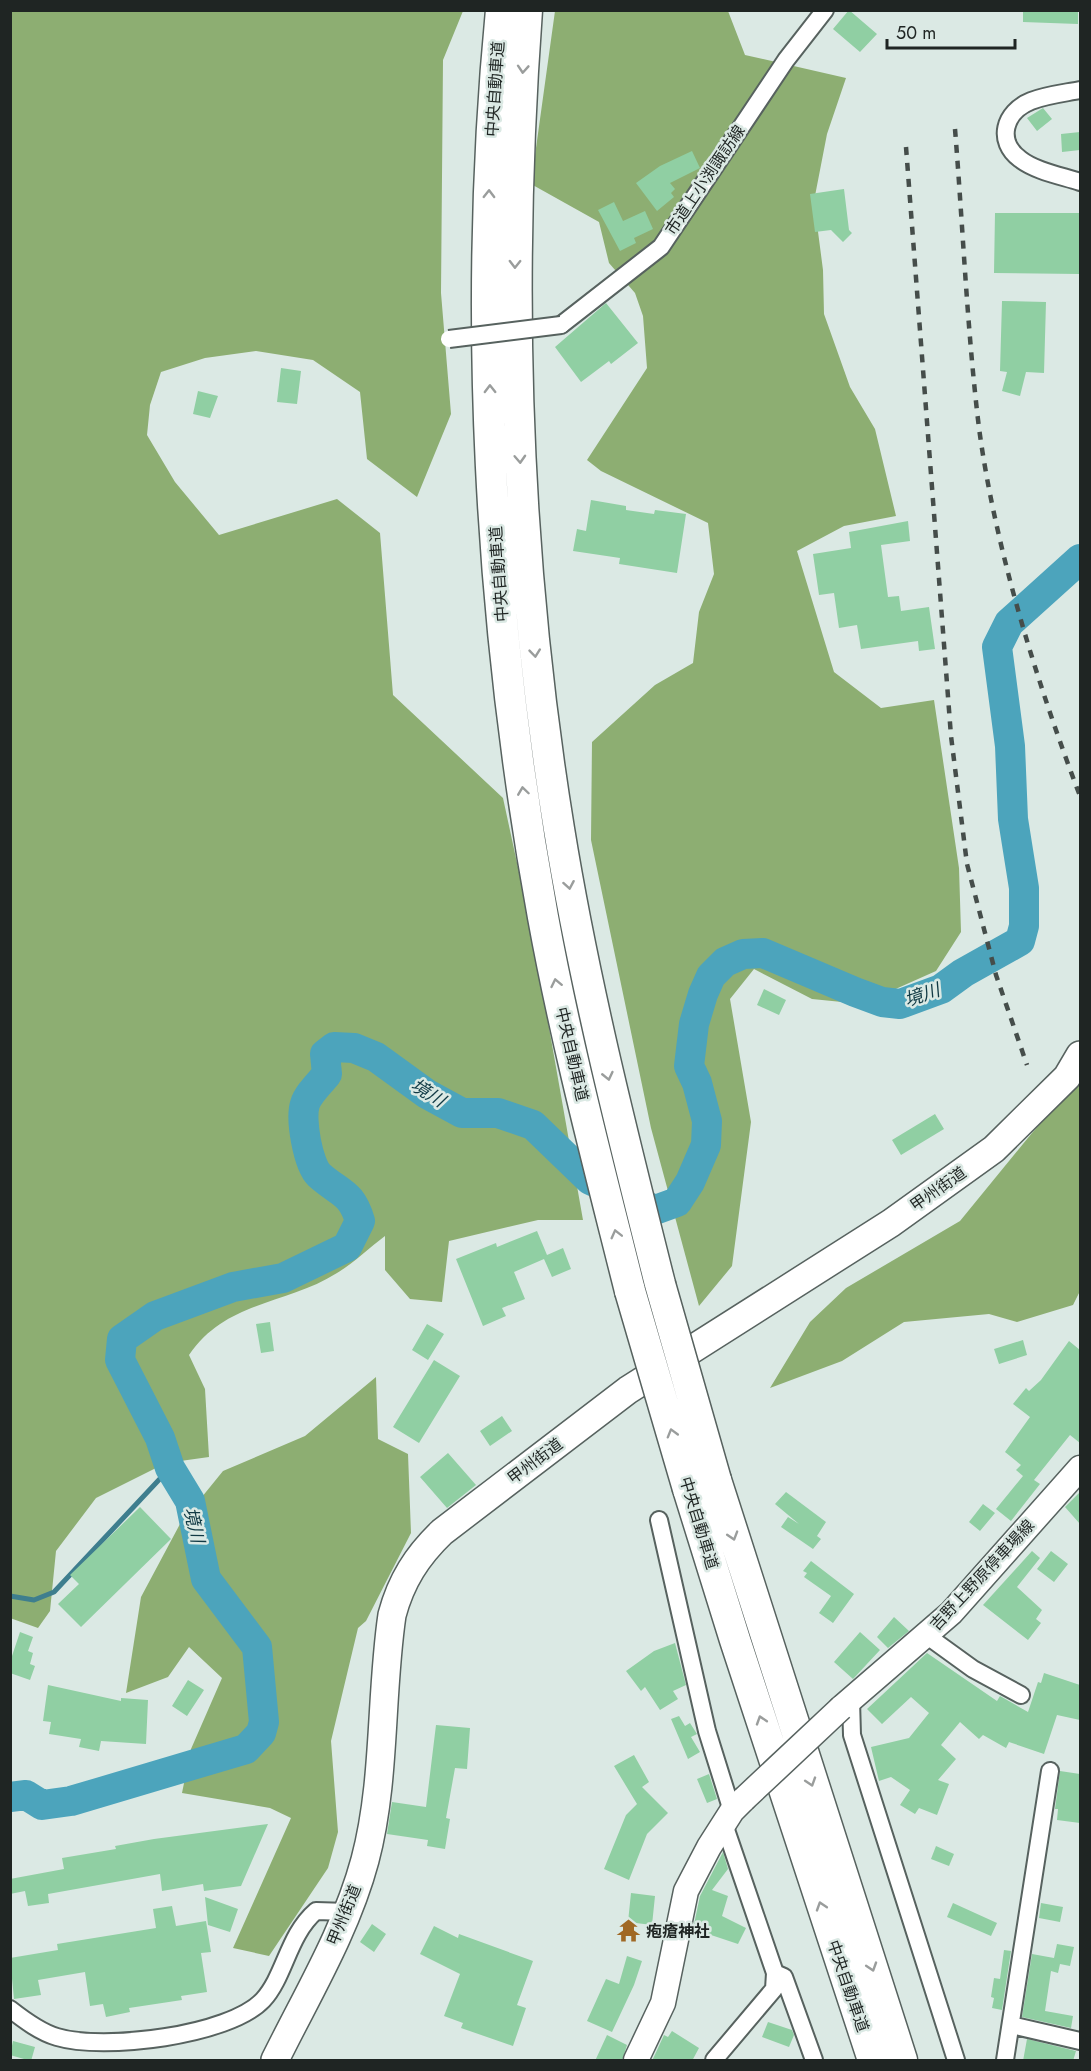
<svg xmlns="http://www.w3.org/2000/svg" width="1091" height="2071" font-family="Jost,'Noto Sans JP',sans-serif">
<rect width="100%" height="100%" fill="#dbe9e4"/>
<path fill="#8dae72" d="M10,11H463L443,60L441,293L451,414L417,497L367,459L360,392L313,360L256,351L205,358L161,372L150,405L147,435L175,482L219,535L337,499L380,533L393,695L503,798L533,937L583,1220H538L449,1241L442,1302L410,1299L385,1270V1236C369,1248 354,1263 337,1273C287,1305 226,1300 189,1355L205,1389L209,1457L166,1463L96,1498L56,1551L50,1611L38,1628L10,1618Z
M555,11H728L745,55L846,78L827,134L814,201L823,270L824,314L850,387L875,429L896,516L844,526L797,551L834,672L881,708L934,700L959,868L961,932L936,971L862,1004L812,999L754,969L730,999L751,1122L732,1266L699,1306L651,1128L591,840L592,742L655,685L693,663L699,612L714,574L708,523L601,471L587,460L647,368L643,316L635,293L609,263L599,222L531,184Z
M1080,1079V1291L1073,1305L1017,1322L989,1314L904,1322L842,1361L770,1388L810,1322L846,1288L960,1221L1032,1133Z
M376,1377L378,1439L408,1454L411,1533L366,1621L358,1628L331,1741L338,1832L328,1868L269,1956L233,1948L291,1818L270,1808L182,1793L191,1749L222,1678L189,1647L168,1677L126,1693L141,1597L180,1524L223,1471L305,1436Z"/>
<g fill="none" stroke-linecap="round" stroke-linejoin="round">
<path stroke="#3e7e8e" stroke-width="5" d="M10,1596L34,1600L54,1592L170,1468"/>
<path stroke="#4ca4bc" stroke-width="30" d="M10,1797L26,1795L42,1805L71,1801L246,1749L261,1733L264,1722L257,1647L206,1579L190,1501L170,1468L160,1438L120,1360L122,1339L155,1316L233,1287L283,1278L347,1247L360,1221C351,1191 340,1194 319,1175C308,1164 300,1119 305,1104C308,1094 320,1083 327,1074L325,1054L334,1047L354,1048L376,1057L427,1094L462,1113H498L533,1125L590,1180L655,1210L677,1202L690,1182L706,1145L707,1121L697,1083L689,1066L694,1024L703,994L711,976L725,962L743,954L763,953L855,992L882,1002L900,1004L941,989L963,973L1020,941L1024,926V888L1013,819L1010,746L997,647L1009,623L1080,559"/>
</g>
<path fill="#90cfa3" d="M849,10L877,34L860,52L833,29Z
M1023,10H1078V24L1023,22Z
M1043,108L1052,119L1037,131L1027,118Z
M1080,132V150L1062,152L1061,134Z
M692,151L700,168L670,183L675,189L671,193L674,197L657,211L636,183L660,166Z
M844,189L849,230L852,233L843,242L831,230L815,232L810,194Z
M614,202L623,221L645,211L653,229L634,238L636,243L620,251L598,210Z
M995,213H1080V274L994,273Z
M1002,301L1046,302L1044,373L1026,372L1020,396L1002,391L1007,372L1000,371Z
M606,303L638,343L611,364L609,361L581,382L555,347Z
M281,368L301,371L297,404L277,402Z
M198,391L218,396L210,418L193,414Z
M591,500L626,506V510L654,514L655,510L686,514L677,573L619,564L620,558L573,551L577,529L586,531Z
M908,521L910,541L881,545L888,597L899,596L901,611L929,607L935,649L919,651L918,641L861,649L857,625L839,628L834,593L819,595L813,554L851,548L849,532Z
M764,989L786,1000L779,1015L757,1005Z
M935,1114L944,1129L901,1155L892,1140Z
M537,1231L547,1255L563,1248L571,1269L552,1277L544,1259L514,1272L525,1299L502,1308L506,1316L483,1326L456,1259L496,1243L497,1247Z
M270,1322L274,1351L261,1353L256,1324Z
M427,1324L444,1334L428,1360L412,1350Z
M1023,1340L1027,1355L999,1364L994,1349Z
M1069,1341L1080,1350V1443L1070,1435L1034,1480L1040,1484L1011,1521L996,1509L1023,1476L1016,1470L1021,1465L1005,1452L1030,1417L1013,1404L1026,1388L1029,1391L1041,1380Z
M434,1360L460,1376L419,1443L393,1427Z
M502,1416L512,1431L490,1446L480,1431Z
M448,1453L476,1485L447,1508L420,1477Z
M786,1492L826,1522L817,1536L821,1539L813,1549L781,1527L788,1517L799,1524L775,1504Z
M1080,1492V1524L1065,1507Z
M983,1504L995,1513L980,1531L969,1522Z
M140,1507L171,1539L81,1627L58,1604L79,1584L70,1575Z
M1032,1551L1040,1558L1017,1587L1042,1610L1036,1619L1041,1623L1028,1640L983,1605Z
M1051,1551L1068,1564L1054,1582L1037,1569Z
M811,1561L854,1594L833,1623L819,1613L831,1596L804,1577L807,1573L803,1571Z
M894,1617L909,1631L888,1648L877,1637Z
M20,1632L33,1637L28,1651L33,1653L30,1664L35,1666L30,1680L10,1673V1662Z
M860,1632L880,1650L853,1679L834,1662Z
M675,1643L686,1685L673,1691L678,1699L660,1710L645,1687L641,1691L626,1671L654,1651Z
M927,1653L997,1701L1000,1696L1028,1712L1038,1682L1041,1683L1044,1673L1080,1685V1720L1057,1715L1044,1754L1009,1742L1006,1748L983,1735L979,1739L960,1722L941,1745L956,1759L938,1780L949,1784L937,1815L919,1808L915,1814L900,1805L910,1790L891,1777L879,1781L871,1747L909,1738L929,1713L911,1697L882,1724L867,1709Z
M188,1680L204,1690L187,1716L172,1706Z
M48,1685L121,1701V1698L148,1700L146,1744L101,1741L99,1751L79,1747L81,1739L49,1734L51,1722L43,1721Z
M679,1716L685,1726L690,1723L697,1734L691,1737L700,1752L688,1759L671,1719Z
M436,1725L470,1728L467,1769L455,1768L446,1818L450,1819L445,1849L427,1846L428,1840L387,1834L392,1802L426,1807Z
M634,1755L649,1782L642,1787L668,1813L647,1834L629,1880L604,1869L626,1815L637,1804L614,1766Z
M1060,1771L1080,1774V1823L1057,1820L1058,1809H1055Z
M709,1774L717,1799L707,1803L697,1779Z
M268,1824L241,1886L204,1891L203,1884L162,1891L160,1874L48,1894L49,1903L28,1906L25,1891L10,1894V1879L64,1869L62,1858L116,1849L115,1846L154,1839Z
M936,1846L954,1854L949,1866L931,1859Z
M723,1852L728,1869L712,1890L728,1896L722,1916L746,1928L738,1944L693,1929L700,1896Z
M631,1893L655,1896L652,1925L628,1922Z
M205,1897L238,1909L230,1932L208,1925Z
M953,1903L997,1923L991,1936L947,1917Z
M1041,1903L1063,1907L1060,1922L1039,1918Z
M172,1906L176,1926L206,1921L211,1952L201,1953L207,1992L181,1996L182,2000L129,2008L130,2012L106,2017L103,2004L90,2006L85,1972L38,1980L41,1995L14,1999L10,1958L58,1950L57,1944L156,1928L153,1909Z
M623,1923L636,1927L633,1939L620,1936Z
M372,1924L386,1934L374,1952L360,1942Z
M434,1926L458,1938L459,1934L533,1961L517,2005L526,2008L513,2046L461,2028L463,2023L444,2016L460,1974L420,1954Z
M1057,1944L1074,1947L1070,1966L1060,1964L1058,1973L1051,1971L1045,2011L1073,2016L1071,2028L1022,2017L1032,1954L1054,1958Z
M1004,1950L1011,1951L1002,2010L992,2008L994,1998L991,1997L994,1978L1000,1979Z
M627,1956L642,1961L634,1985L612,2032L587,2021L606,1979L619,1984Z
M768,2022L792,2030L794,2035L789,2047L762,2037Z
M672,2031L699,2048L692,2061H652L664,2035L668,2037Z
M607,2035L627,2045L622,2061H595Z
M1027,2039L1076,2051L1073,2061H1023Z
M13,2041L35,2047L31,2061L10,2055Z"/>
<g fill="none" stroke-linecap="round" stroke-linejoin="round">
<defs>
<path id="minor" d="M1080,90C1065,93 1046,95 1031,101C1004,112 996,141 1020,159C1035,171 1062,176 1080,182
M561,325L661,247L786,60L825,10
M659,1520L707,1731L732,1811
M926,1635L973,1669L1021,1695
M851,1700L852,1735L956,2060
M724,1824L775,1973
M10,2009C24,2020 40,2032 57,2037C103,2051 229,2036 263,2000C285,1976 288,1935 316,1911L348,1912
M1011,2025L1080,2041
M714,2060L774,1989L775,1973L784,1977L814,2060
M1005,2060L1050,1771"/>
<path id="secondary" d="M841,1708L951,1613L1080,1468
M636,2060L663,2003L686,1891L709,1847L732,1811L744,1799"/>
<path id="trunk" d="M275,2060C307,1995 346,1931 365,1860C386,1781 380,1696 392,1615C401,1581 417,1556 442,1532L628,1390L891,1223L994,1149L1067,1077L1080,1055"/>
<path id="motorway" d="M501,10C472,309 489,622 543,917C566,1043 599,1167 630,1291
M527,10C507,284 515,559 559,829C584,983 622,1133 660,1284
M716,1480L902,2060
M688,1489L735,1640L873,2060"/>
</defs>
<use href="#minor" stroke="#57625f" stroke-width="20"/>
<use href="#secondary" stroke="#57625f" stroke-width="27"/>
<use href="#trunk" stroke="#57625f" stroke-width="30"/>
<use href="#motorway" stroke="#57625f" stroke-width="33"/>
<use href="#minor" stroke="#fff" stroke-width="16"/>
<use href="#secondary" stroke="#fff" stroke-width="24"/>
<use href="#trunk" stroke="#fff" stroke-width="27"/>
<use href="#motorway" stroke="#fff" stroke-width="30"/>
<path stroke="#454d4a" stroke-width="4.5" stroke-dasharray="8 8" stroke-linecap="butt" d="M955,129C963,228 967,329 979,428C995,548 1037,683 1080,796
M906,147L951,736L967,864L996,975L1027,1065"/>
<defs>
<path id="minor-bridge" d="M449,339L561,325"/>
<path id="secondary-bridge" d="M744,1799L841,1708"/>
<path id="motorway-bridge" d="M660,1284L716,1480
M630,1291L688,1489"/>
</defs>
<use href="#minor-bridge" stroke="#57625f" stroke-width="20" stroke-linecap="butt"/>
<use href="#secondary-bridge" stroke="#57625f" stroke-width="27" stroke-linecap="butt"/>
<use href="#motorway-bridge" stroke="#57625f" stroke-width="33" stroke-linecap="butt"/>
<use href="#minor-bridge" stroke="#fff" stroke-width="16"/>
<use href="#secondary-bridge" stroke="#fff" stroke-width="24"/>
<use href="#motorway-bridge" stroke="#fff" stroke-width="30"/>
</g>
<defs><path id="oneway-chevron" d="M-2-3.5L2.5 0L-2 3.5" fill="none" stroke-width="1.6" stroke-linecap="round" stroke-linejoin="round" transform="scale(1.5)"/></defs>
<g stroke="#9a9d9c">
<use href="#oneway-chevron" transform="translate(523 69) rotate(94)"/>
<use href="#oneway-chevron" transform="translate(489 194) rotate(-89)"/>
<use href="#oneway-chevron" transform="translate(515 264) rotate(91)"/>
<use href="#oneway-chevron" transform="translate(490 389) rotate(-91)"/>
<use href="#oneway-chevron" transform="translate(520 459) rotate(87)"/>
<use href="#oneway-chevron" transform="translate(535 653) rotate(84)"/>
<use href="#oneway-chevron" transform="translate(523 791) rotate(-98)"/>
<use href="#oneway-chevron" transform="translate(569 885) rotate(80)"/>
<use href="#oneway-chevron" transform="translate(556 983) rotate(-102)"/>
<use href="#oneway-chevron" transform="translate(608 1076) rotate(77)"/>
<use href="#oneway-chevron" transform="translate(616 1234) rotate(-104)"/>
<use href="#oneway-chevron" transform="translate(672 1433) rotate(-106)"/>
<use href="#oneway-chevron" transform="translate(733 1536) rotate(73)"/>
<use href="#oneway-chevron" transform="translate(761 1720) rotate(-108)"/>
<use href="#oneway-chevron" transform="translate(811 1782) rotate(72)"/>
<use href="#oneway-chevron" transform="translate(821 1906) rotate(-108)"/>
<use href="#oneway-chevron" transform="translate(872 1967) rotate(72)"/>
</g>
<defs>
<symbol id="temple-bare" viewBox="-9 -9 18 18"><path d="M0-6L5-2H3V0L6.5 2.5H4V6H1.5V3h-3V6H-4V2.5H-6.5L-3 0V-2H-5Z" fill="#a06824" stroke="#dbe9e4" stroke-width="2.5" paint-order="stroke"/></symbol>
</defs>
<g fill-rule="evenodd">
<use href="#temple-bare" x="612" y="1914" width="33" height="33"/>
</g>
<g text-anchor="middle" dominant-baseline="central" stroke-width="5" stroke-linejoin="round" paint-order="stroke">
<g font-size="16" fill="#1f2523" stroke="#dbe9e4">
<text transform="translate(495 89) rotate(-86)">中央自動車道</text>
<text transform="translate(705 180) rotate(-56)">市道上小渕諏訪線</text>
<text transform="translate(499 574) rotate(-94)">中央自動車道</text>
<text transform="translate(572 1054) rotate(77)">中央自動車道</text>
<text transform="translate(938 1189) rotate(-35)">甲州街道</text>
<text transform="translate(535 1461) rotate(-37)">甲州街道</text>
<text transform="translate(699 1523) rotate(73)">中央自動車道</text>
<text transform="translate(982 1575) rotate(-47)">吉野上野原停車場線</text>
<text transform="translate(344 1915) rotate(-68)">甲州街道</text>
<text transform="translate(848 1986) rotate(71)">中央自動車道</text>
</g>
<g font-size="16" font-weight="bold" fill="#1f2523" stroke="#dbe9e4" text-anchor="start">
<text x="646" y="1931">疱瘡神社</text>
</g>
<g font-size="18" font-style="italic" fill="#113a45" stroke="#dbe9e4">
<text transform="translate(922 995) rotate(-19)">境川</text>
<text transform="translate(428 1093) rotate(32)">境川</text>
<text transform="translate(194 1525) rotate(77)">境川</text>
</g>
</g>
<rect width="1091" height="2071" fill="none" stroke="#1f2523" stroke-width="24"/>
<path d="M887 39v9h128v-9" fill="none" stroke="#1f2523" stroke-width="3"/>
<text x="896" y="39" font-size="18" fill="#1f2523" stroke="#dbe9e4" stroke-width="4.5" paint-order="stroke">50 m</text>
</svg>
